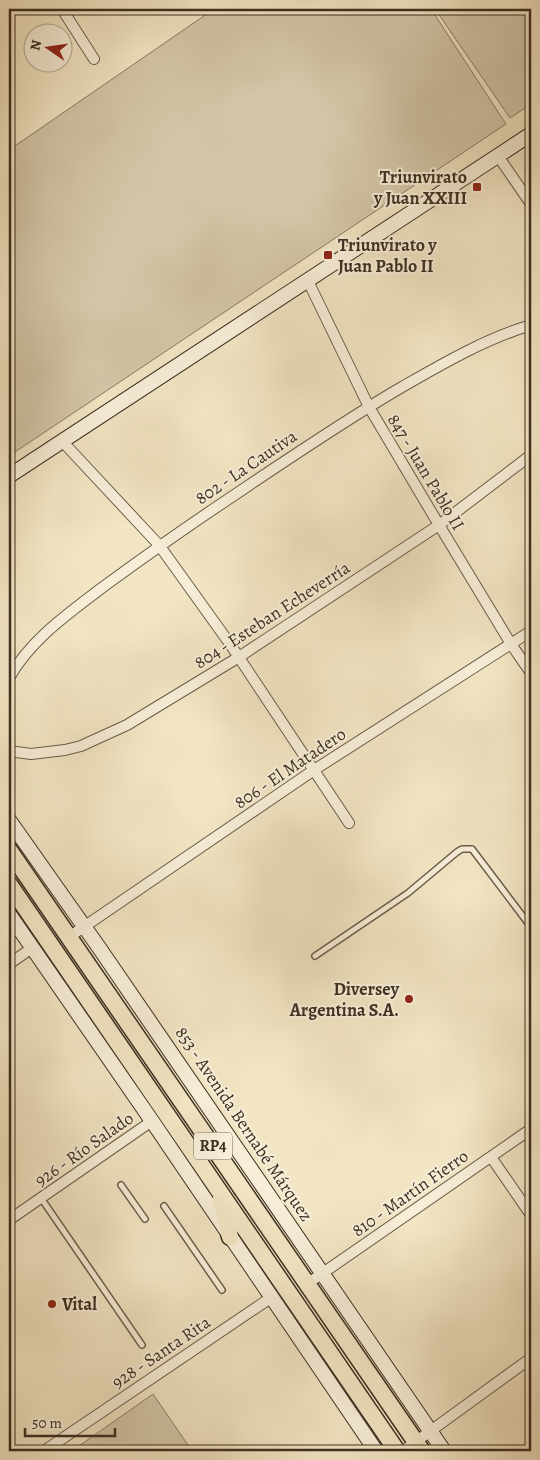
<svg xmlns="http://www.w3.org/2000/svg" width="540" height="1460" font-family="Alegreya,serif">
<rect width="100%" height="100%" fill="#f2e5c3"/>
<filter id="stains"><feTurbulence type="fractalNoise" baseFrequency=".004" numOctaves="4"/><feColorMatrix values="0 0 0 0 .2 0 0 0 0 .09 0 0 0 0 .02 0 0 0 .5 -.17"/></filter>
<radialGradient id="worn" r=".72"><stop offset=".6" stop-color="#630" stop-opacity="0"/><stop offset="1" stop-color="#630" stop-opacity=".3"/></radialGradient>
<path fill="#d3c6a8" stroke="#887a65" d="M214,9H431L506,124L9,456V150Z
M435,9H531V104L510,118Z
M153,1394L192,1451H79L76,1448Z"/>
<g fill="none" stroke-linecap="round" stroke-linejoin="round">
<defs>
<path id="lane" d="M315,956L408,893L457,852L462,849H472L531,927
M121,1185L145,1219
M41,1198L142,1345
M164,1206L222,1290"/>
<path id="street" d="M62,9L94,59
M498,156L531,204
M307,279L369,407L439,525L511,644L531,673
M62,441L159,545L230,644L349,823
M9,678C31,639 68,614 103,587C144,557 185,528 227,500C285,461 342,422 402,387C444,363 485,339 531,325
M9,751L31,754L65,750L81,746L127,725L239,657L439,525L531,455
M69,937L314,770L531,631
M9,964L32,948
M491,1157L531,1215
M9,1220L152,1121
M307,1284L531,1129
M44,1451L272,1297
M403,1451L531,1358"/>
<path id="secondary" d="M9,476L531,134
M9,820L100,949L444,1451
M9,914L152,1121L376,1451"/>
<path id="primary" d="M9,850L422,1451
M9,884L397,1451
M221,1199L230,1237"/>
</defs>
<use href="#lane" stroke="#6a5c4a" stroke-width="8"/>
<use href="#street" stroke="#6a5c4a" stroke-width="12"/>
<use href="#secondary" stroke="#3c2f22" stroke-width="16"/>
<use href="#primary" stroke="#3c2f22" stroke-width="19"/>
<use href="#lane" stroke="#f7eed8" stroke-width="5"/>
<use href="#street" stroke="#f7eed8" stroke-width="10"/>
<use href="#secondary" stroke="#f7eed8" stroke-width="14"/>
<use href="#primary" stroke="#f2e5c3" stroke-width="16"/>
</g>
<g fill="#8f2418" stroke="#f7eed8" stroke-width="2">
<rect x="472" y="182" width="10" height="10" rx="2.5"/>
<rect x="323" y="250" width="10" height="10" rx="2.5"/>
<circle cx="409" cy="999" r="5"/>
<circle cx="52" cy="1304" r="5"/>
</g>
<g text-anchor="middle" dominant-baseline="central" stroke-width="4" stroke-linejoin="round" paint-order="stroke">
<rect fill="#f7eed8" stroke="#746859" stroke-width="1" x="194" y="1132.5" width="38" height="27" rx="4"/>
<g font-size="16" font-weight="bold" fill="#3c2f22">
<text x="213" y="1146">RP4</text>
</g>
<g font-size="18" font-weight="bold" fill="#3c2f22" stroke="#f7eed8" text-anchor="end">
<text x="467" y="177">Triunvirato<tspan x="467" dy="21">y Juan XXIII</tspan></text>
<text x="338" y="245" text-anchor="start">Triunvirato y<tspan x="338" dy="21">Juan Pablo II</tspan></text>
<text x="399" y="989">Diversey<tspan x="399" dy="21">Argentina S.A.</tspan></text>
<text x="62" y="1304" text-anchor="start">Vital</text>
</g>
<g font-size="18" fill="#3c2f22" stroke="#f7eed8">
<text transform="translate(246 467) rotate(-34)">802 - La Cautiva</text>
<text transform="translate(426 472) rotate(59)">847 - Juan Pablo II</text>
<text transform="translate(272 615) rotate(-33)">804 - Esteban Echeverría</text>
<text transform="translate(290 768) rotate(-34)">806 - El Matadero</text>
<text transform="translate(244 1124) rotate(56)">853 - Avenida Bernabé Márquez</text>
<text transform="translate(84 1149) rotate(-35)">926 - Río Salado</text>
<text transform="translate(410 1193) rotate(-35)">810 - Martín Fierro</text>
<text transform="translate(161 1352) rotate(-34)">928 - Santa Rita</text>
</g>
</g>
<rect width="540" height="1460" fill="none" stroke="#f2e5c3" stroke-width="30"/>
<rect x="10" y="10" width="520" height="1440" fill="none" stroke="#3c2f22" stroke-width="2.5"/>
<rect x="15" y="15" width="510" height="1430" fill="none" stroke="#3c2f22"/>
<g transform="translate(48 48) rotate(283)"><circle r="24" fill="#f7eed8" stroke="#aca28f"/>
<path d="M0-4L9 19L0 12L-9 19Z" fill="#8f2418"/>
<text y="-8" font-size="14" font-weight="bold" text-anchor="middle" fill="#3c2f22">N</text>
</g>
<path d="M25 1428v8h90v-8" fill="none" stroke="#3c2f22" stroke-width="2.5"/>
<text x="32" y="1428" font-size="15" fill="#3c2f22" stroke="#f7eed8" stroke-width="4" paint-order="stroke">50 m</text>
<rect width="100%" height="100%" filter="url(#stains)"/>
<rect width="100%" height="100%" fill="url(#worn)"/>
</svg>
